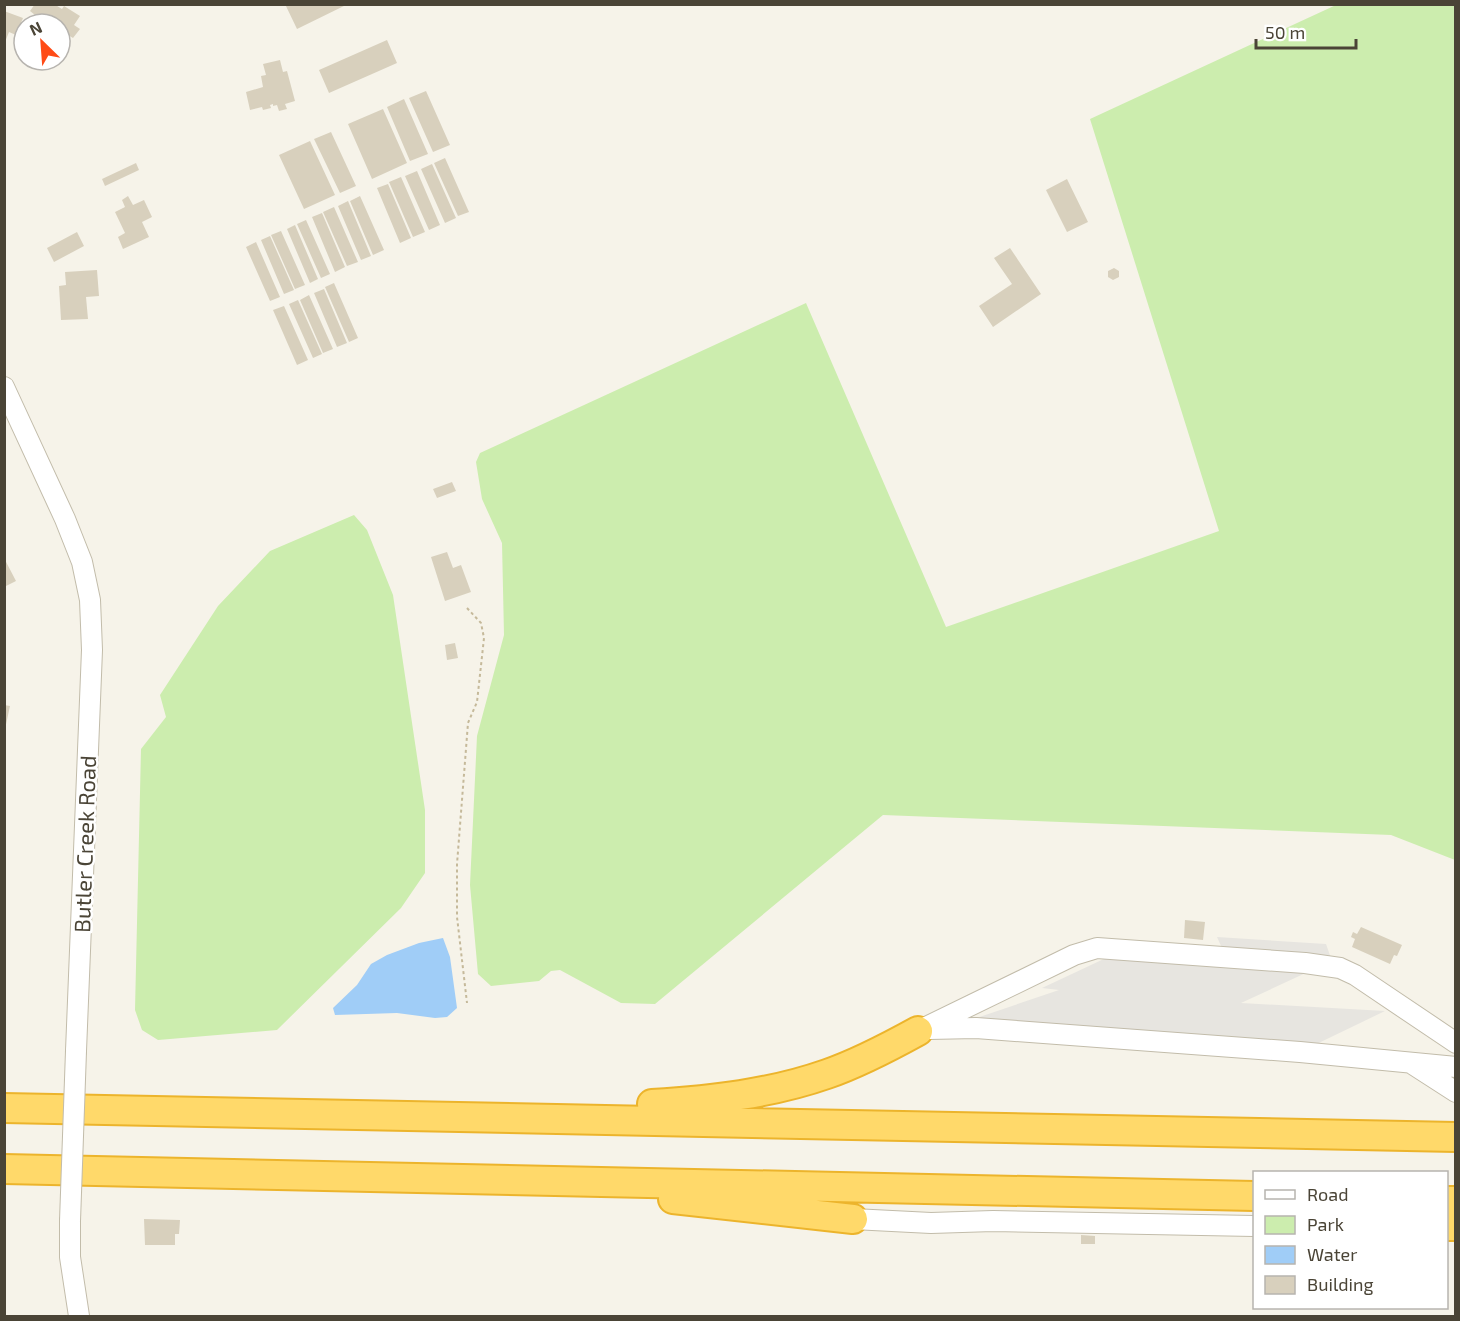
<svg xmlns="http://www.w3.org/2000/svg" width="1460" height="1321" font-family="'Exo 2',sans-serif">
<rect width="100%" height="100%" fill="#f6f3e9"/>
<path fill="#ccedae" d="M1336,5H1455V860L1391,835L883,815L655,1004L621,1003L560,970L551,971L539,981L491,986L478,974L470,885L477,736L504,635L502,543L482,499L476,462L480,453L806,303L946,627L1219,531L1090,119Z
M354,515L367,530L393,595L425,810V873L401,908L277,1030L158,1040L142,1030L135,1010L141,749L166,717L160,695L218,606L270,551Z"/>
<path fill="#e7e5e0" d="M1217,937L1326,944L1334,967L1323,965L1241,1003L1385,1011L1300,1052L950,1027L1059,990L1042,988L1123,950L1226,957Z"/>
<path fill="#a0cdf7" d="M443,938L450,957L457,1008L447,1017L435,1018L397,1013L335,1015L333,1008L357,985L371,964L387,955L419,943Z"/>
<path fill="#d8d0bd" d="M35,4H54L62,9L64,6L80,16L74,25L80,29L73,38L68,35L60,48V24H47L40,19L30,11Z
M285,4H348L297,29Z
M4,11L23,18L16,35L9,32L5,42Z
M387,40L397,63L329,93L319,70Z
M280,60L283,72L287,71L295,101L285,104L287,109L279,111L277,105L273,106V104L270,105L271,108L263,110L262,107L250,110L246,92L263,87L261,76L266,75L263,64Z
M426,91L450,145L433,152L409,98Z
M404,99L428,154L410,161L387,107Z
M383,109L407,163L372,179L348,124Z
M331,132L356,186L340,193L314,139Z
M310,141L335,195L304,209L279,155Z
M445,158L469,212L458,216L434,163Z
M136,163L139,170L105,186L102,179Z
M432,164L456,218L445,223L421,169Z
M417,171L440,225L429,230L405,176Z
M401,177L425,232L413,237L389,182Z
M1067,179L1088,222L1067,232L1046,190Z
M388,184L411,238L400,243L377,188Z
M128,196L133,205L144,200L152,217L142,222L149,237L123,249L118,237L125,233L115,212L125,207L122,200Z
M360,196L384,250L373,255L350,201Z
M348,201L371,256L361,260L338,206Z
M334,207L358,262L347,266L323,212Z
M322,213L345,267L335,272L312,217Z
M306,220L330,274L321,278L297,224Z
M295,225L318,279L310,283L287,229Z
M281,231L305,285L295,289L271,235Z
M77,232L84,246L54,262L47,248Z
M270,236L294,290L284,294L261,240Z
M256,242L280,297L270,301L246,247Z
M1010,248L1041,294L993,327L979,306L1012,284L994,258Z
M1114,268L1119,271V277L1113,280L1108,277V271Z
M97,270L99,296L86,297L88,319L61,320L59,286L66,285L65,272Z
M334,283L358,338L349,342L325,287Z
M324,289L347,343L337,347L314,293Z
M309,295L333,349L323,353L300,300Z
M298,300L322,354L313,358L289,304Z
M284,306L308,360L297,365L273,310Z
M452,482L456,491L437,498L433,489Z
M447,552L453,568L461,565L471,592L445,601L431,557Z
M4,558L16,581L4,587Z
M455,643L458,658L447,660L445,645Z
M4,705L10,706L5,729H4Z
M1185,920L1205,922L1203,940L1184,938Z
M1361,927L1402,945L1397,956L1394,955L1390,964L1352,947L1355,939L1351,937L1353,932L1357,934Z
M144,1219L180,1220L179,1234H175V1245H145Z
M1081,1235L1095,1236V1244H1081Z"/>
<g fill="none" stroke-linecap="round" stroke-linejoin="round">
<defs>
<path id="minor" d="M4,387L65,519L82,562L90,600L92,650L76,1051
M929,1029L976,1028L1300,1052L1456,1067
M918,1031L1074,955L1097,948L1305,963L1340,968L1355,975L1456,1043
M1411,1063L1456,1092
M853,1219L931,1223L993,1221L1254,1226
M70,1221V1257L79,1316"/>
<path id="highway" d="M652,1104C712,1100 770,1094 827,1074C859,1063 889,1047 918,1031
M4,1108L1456,1137
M4,1169L1254,1196
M673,1199L853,1219
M1446,1201H1456
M1446,1226H1456"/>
</defs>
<use href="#minor" stroke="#c2bcaa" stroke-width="22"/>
<use href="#highway" stroke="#ecb42c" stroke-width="32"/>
<path stroke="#c5b99a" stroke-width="2" stroke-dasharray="3 3" stroke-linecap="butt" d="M467,608L481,623L484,638L477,702L468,723L457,864V917L467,1003"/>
<use href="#minor" stroke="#fff" stroke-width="20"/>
<use href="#highway" stroke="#ffd96a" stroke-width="28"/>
<defs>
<path id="minor-bridge" d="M70,1221L76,1051"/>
</defs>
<use href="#minor-bridge" stroke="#c2bcaa" stroke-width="22" stroke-linecap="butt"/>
<use href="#minor-bridge" stroke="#fff" stroke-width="20"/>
</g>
<g text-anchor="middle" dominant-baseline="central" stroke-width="5" stroke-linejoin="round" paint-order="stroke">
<g font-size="22" fill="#4a4436" stroke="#fff">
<text transform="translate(84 844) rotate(-88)">Butler Creek Road</text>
</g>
</g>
<rect width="1460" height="1321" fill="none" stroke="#4a4436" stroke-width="12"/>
<rect x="1253" y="1171" width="195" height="138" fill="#ffffff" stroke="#b7b4af" stroke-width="1.5"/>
<rect x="1265" y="1190" width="30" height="9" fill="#ffffff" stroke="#b7b4af" stroke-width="1.5"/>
<text x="1307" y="1201" font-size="18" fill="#4a4436">Road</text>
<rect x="1265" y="1216" width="30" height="18" fill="#ccedae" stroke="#b7b4af" stroke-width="1.5"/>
<text x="1307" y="1231" font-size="18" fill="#4a4436">Park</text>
<rect x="1265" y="1246" width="30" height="18" fill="#a0cdf7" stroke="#b7b4af" stroke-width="1.5"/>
<text x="1307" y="1261" font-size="18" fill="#4a4436">Water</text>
<rect x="1265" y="1276" width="30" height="18" fill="#d8d0bd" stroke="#b7b4af" stroke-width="1.5"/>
<text x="1307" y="1291" font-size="18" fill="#4a4436">Building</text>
<g transform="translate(42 42) rotate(335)"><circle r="28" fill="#ffffff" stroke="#b7b4af" stroke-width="1.5"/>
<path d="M0-4.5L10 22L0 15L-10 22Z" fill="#ff4b16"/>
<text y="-9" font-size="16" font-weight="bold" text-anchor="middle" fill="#4a4436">N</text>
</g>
<path d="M1256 39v9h100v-9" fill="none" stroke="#4a4436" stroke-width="3"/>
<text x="1265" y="39" font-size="18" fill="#4a4436" stroke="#ffffff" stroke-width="4.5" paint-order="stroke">50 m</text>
</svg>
